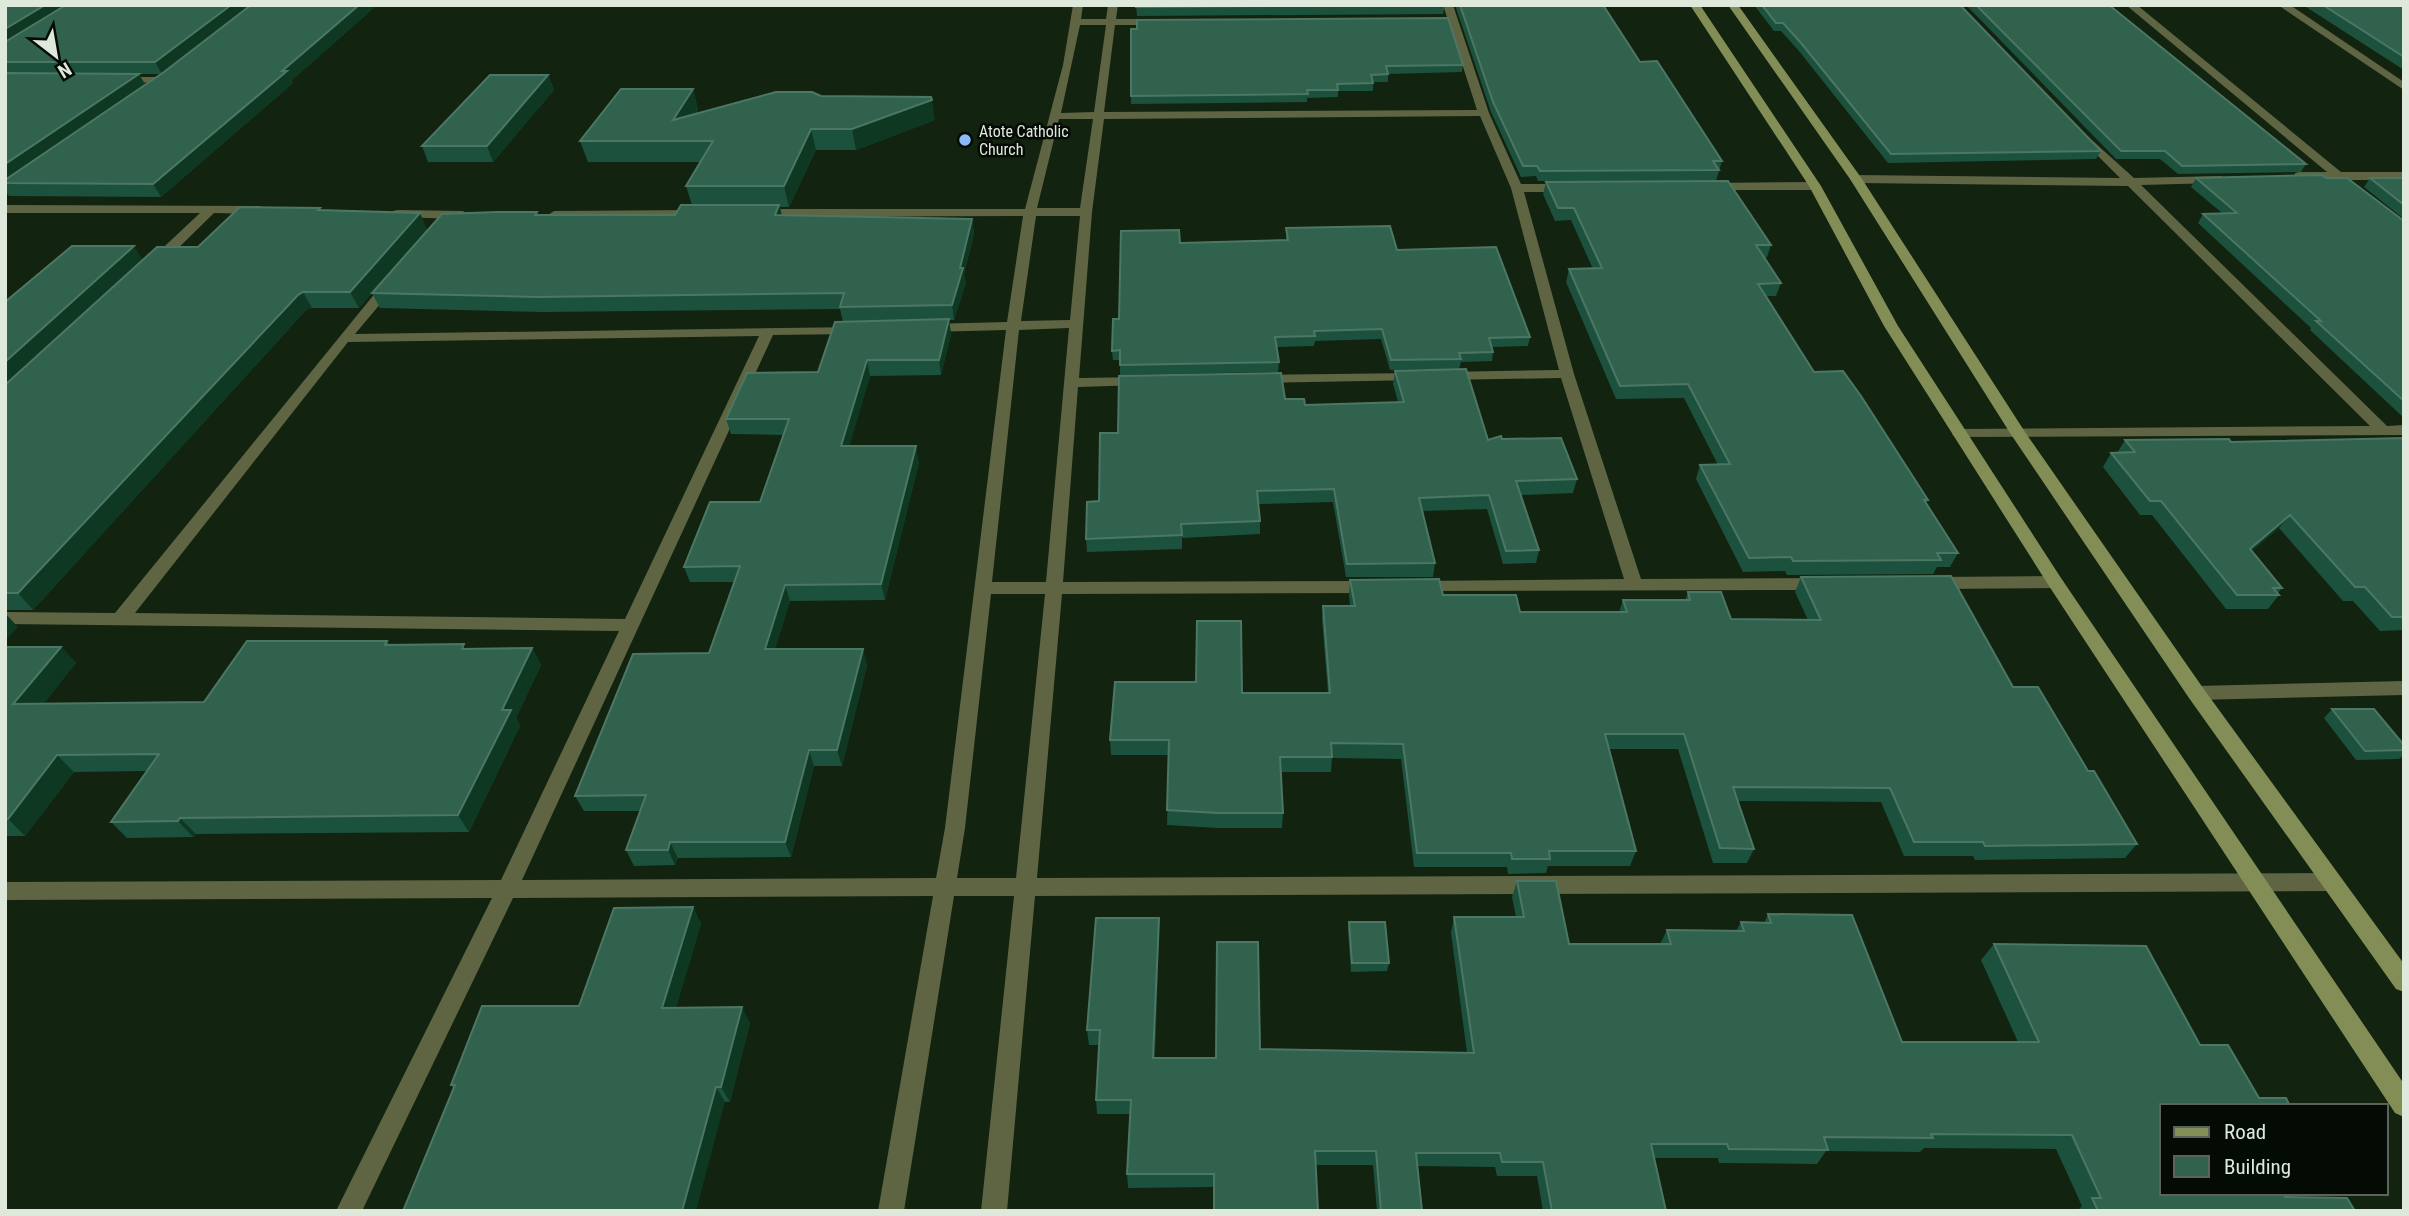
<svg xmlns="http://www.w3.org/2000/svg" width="2409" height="1216" font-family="'Roboto Condensed',sans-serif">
<rect width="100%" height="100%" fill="#12230f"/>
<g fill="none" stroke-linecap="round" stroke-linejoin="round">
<path fill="#5f6543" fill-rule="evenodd" d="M1073,5H1083L1081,19H1106L1108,5H1118L1116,19H1161L1166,22L1161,25H1115L1104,112L1477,110L1443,5H1453L1489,113L1521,184H1566L1572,188L1566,192H1524L1574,374L1641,579L1821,578L1830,584L1821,590L1412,591L1409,587L1418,581L1624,579L1561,378L1444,380L1437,376L1444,372L1559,370L1511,188L1480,116L1104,119L1092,212L1079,378L1143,377L1150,381L1143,385L1078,387L1063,582L1373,581L1382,587L1373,593L1062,594L1037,878L2332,873L2339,876L2343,882L2339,888L2332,891L1035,896L1007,1211H981L1014,896H954L904,1211H878L933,896L513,898L362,1211H336L492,898L5,900V882L501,880L619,631L5,624V612L115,613L385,281H395L397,284L355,334L860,327V333L855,334L773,335L522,880L936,878L945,828L1006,330L928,332L921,328L928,324L1007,322L1023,216L757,217L751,213L757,209H1025L1063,65ZM1080,25H1106L1094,112L1061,113ZM1059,119H1093L1080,208H1037ZM1036,216H1080L1070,320L1021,321ZM1069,328L1046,582H992L1019,330ZM759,336L625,619L135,613L348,342ZM991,594H1045L1016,878H957L965,828Z
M2126,5H2137L2341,172H2404V180H2348L2342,183L2335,180L2295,179V173L2299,172H2327Z
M2278,5H2290L2404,82V90Z
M119,77H165L170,80L165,83L115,82L114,80Z
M2084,133L2134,178L2222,176V182L2218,183L2141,185L2387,426L2404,425V435L1955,437L1952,434L1960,429L2370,426L2128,186L1856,183L1850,179L1856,175L2120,178L2078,136Z
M1710,183L1815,182L1821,186L1815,190H1706V184Z
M5,205L260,206L266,210L260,214L214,213L161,265H151V259L200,213H5Z
M397,210L463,211L469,215L463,219L393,217V211Z
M698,210L704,214L702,217L554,219L548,215L554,211Z
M1416,373L1423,377L1421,380L1259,383L1252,379L1259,375Z
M2055,576L2064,582L2055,588L1933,589L1924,583L1933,577Z
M2404,681V695L2196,700L2189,698L2187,693L2189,688L2196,686Z"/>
<path fill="#838d56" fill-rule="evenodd" d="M1690,5H1700L1821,186L1898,326L2061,578L2404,1084V1117L2395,1113L2049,586L1884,326L1809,186Z
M1728,5H1738L1862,179L2025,432L2203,688L2404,964V992L2396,989L2189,698L2010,433L1850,179Z"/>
</g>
<path fill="#1c513d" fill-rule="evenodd" d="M5,5H377L291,81L293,83L161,197L9,196L5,191ZM139,74H161L145,85Z
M1136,5H1445L1443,14L1137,16Z
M1455,5H1603L1640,62L1722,161L1716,181H1538L1536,176L1521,177L1491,112Z
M1754,5H1960L2101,151L2096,159L1888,163L1799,51L1781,31H1774Z
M1966,5H2109L2306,164L2301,172L2178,174L2160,159H2116Z
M2303,5H2404V70Z
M1131,29L1463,65L1462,72L1388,74V82H1373V91H1338V97L1307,98V102L1131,104Z
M548,75L554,90L493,162H428L422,146Z
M693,89L698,110L696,114L821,96L935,120L856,150H816L789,207H780L782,215L972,219L974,234L964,274L966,283L954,320H949L951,334L941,375L870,376L849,446L919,462L885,600L790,601L775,649L867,665L842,766H814L791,857L678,858L675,865L634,866L626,850L641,811H584L575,796L709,653L734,582H690L684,567L760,502L784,435L731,434L726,419L818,372L843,322L840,309L543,312L380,308L372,293L537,212L538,215H675L692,205L686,186L700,162H588L580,141Z
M2196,178H2326L2404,221V418L2310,330L2311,328L2198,223L2203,214L2222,213L2191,187Z
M2370,178H2404V219L2364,187Z
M1546,182L1771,245L1767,257L1764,258L1781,283L1776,296H1767L1814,372L1928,500L1926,504L1958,553L1950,567H1937L1933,574L1787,575L1785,571L1743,572L1696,479L1700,465H1718L1684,398L1616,399L1566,282L1569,269H1593L1571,220L1555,221L1543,194Z
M320,208L321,210L427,229L359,308H312L306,310L33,610H5V302L198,247Z
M1286,228L1397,250L1530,337L1528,346L1492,347L1493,352L1492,361L1461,362L1459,369L1390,370L1381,339L1315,341L1314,346L1277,347L1279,362L1278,372L1120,375V360H1113L1112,351L1119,319L1180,243L1286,241Z
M1395,371L1488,440L1502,439L1577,479L1573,493L1521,495L1539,550L1536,563L1503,564L1487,509L1422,511L1435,563L1433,577H1346L1333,502L1258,504L1260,521V534L1182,538V549L1087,552L1086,539L1099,501L1118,433L1285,399L1305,405L1398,402L1393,384Z
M2404,438V630L2380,631L2353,601H2343L2279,528L2252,551L2282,588L2278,593L2279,595L2268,609H2226L2152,515H2140L2103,467L2111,453H2117L2125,440L2231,442Z
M1801,577L2013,687L2088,771L2137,844L2125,858L1975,860L1973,856H1904L1881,802L1738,801L1754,849L1747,863H1713L1678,749H1609L1636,851L1630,866H1548L1546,873L1508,874L1507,867H1414L1401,759L1332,758L1331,772H1281L1283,813L1282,828H1218L1167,825L1169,755H1111L1110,740L1242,693H1328L1322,620L1323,606H1350L1349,595L1350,580L1443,595L1520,612H1619L1623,600H1685L1688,592L1731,619L1808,620L1795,592Z
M387,641L390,645L466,649L532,648L541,665L516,718L520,726L469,832L196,834L193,837L127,838L111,822L147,771L74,772L25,836H5V647H61L76,663L43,704L204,702Z
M2332,709L2404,745V755L2399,759L2356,760L2324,718Z
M1517,881L1569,944H1660L1667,930L1736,931L1741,922L1764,923L1768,914L1902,1042H2018L1981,960L1994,944L2162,1106L2285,1197L2355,1211H2077L2082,1206L2056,1149L1924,1148L1920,1152L1826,1151L1817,1164L1719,1163L1718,1158H1654L1666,1211H1543L1537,1176H1497L1495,1167L1417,1166L1422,1211H1377L1373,1165H1316L1214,1187L1128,1188L1127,1174L1130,1114H1097L1096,1100L1099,1045H1089L1087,1030L1159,934L1155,1058H1216L1260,1049L1467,1053L1451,933L1454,917H1516L1512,897Z
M693,907L701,924L676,1007L750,1023L730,1102L454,1089L451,1085L579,1006Z
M1349,922L1389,963L1387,971L1351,972L1348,931Z"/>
<path fill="#0f3823" d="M45,5H71L5,45V29Z
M231,5H251L162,74L155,62Z
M359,5H377L291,81L293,83L161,197L153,184Z
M139,74L146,86L5,183V164Z
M548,75L554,90L493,162L487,146Z
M693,89L698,110L679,141L673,120Z
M932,100L935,120L856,150L852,129Z
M811,129L816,150L789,207L784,186Z
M779,205L783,220L775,215Z
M420,213L427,229L359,308L350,292Z
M972,219L974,234L964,274L966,283L954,320L952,305Z
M134,246L144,262L5,390V362Z
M303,292L312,308L306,310L33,610L18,593L298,295Z
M949,319L951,334L941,375L939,360Z
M867,360L870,376L845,462L841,446Z
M916,446L919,462L885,600L881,584Z
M2290,515L2279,528L2239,562L2250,549Z
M785,585L790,601L770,665L765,649Z
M5,613L18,627L5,641Z
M61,647L76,663L30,721L13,704Z
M532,648L541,665L516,718L520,726L469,832L458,815L502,710Z
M863,649L867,665L842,766L837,750Z
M809,750L814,766L791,857L785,842Z
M57,755L74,772L25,836L8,819Z
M180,818L196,834L193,837L178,821Z
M670,842L678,858L675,865L668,850Z
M693,907L701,924L671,1024L662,1008Z
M1159,918V934L1154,1073L1153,1058Z
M742,1007L750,1023L730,1102L721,1087Z
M716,1087L725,1102L696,1211H682Z"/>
<path fill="#31624e" stroke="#4c7764" stroke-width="2" d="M5,5H45L5,29Z
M66,5H231L155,62H5V42Z
M251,5H359L282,71H287L153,184L5,183V180L164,72Z
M1136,5H1409L1136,7Z
M1460,5H1603L1640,62L1657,61L1722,161H1713L1719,170L1540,171L1537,166H1523L1493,102Z
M1762,5H1960L2101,151L1891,154L1801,43L1783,23H1776Z
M1976,5H2109L2306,164L2182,166L2165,151H2121Z
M2323,5H2404V57Z
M1448,18L1463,65L1386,66L1388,74L1371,75L1373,83L1337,84L1338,90H1307L1308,94L1131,96V29H1137V20Z
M5,73L139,74L5,164Z
M490,75H548L487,146H422Z
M621,89H693L673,120L776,92H812L821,96L931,97L932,100L852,129H811L784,186H686L713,141H580Z
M2322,175L2326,178H2347L2404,221V401L2316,321H2321L2203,214L2237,213L2196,178Z
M2370,178H2404V205Z
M1728,181L1771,245H1756L1781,283L1758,284L1814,372L1843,371L1861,396L1928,500H1924L1958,553H1937L1941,560L1793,561L1791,557L1749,558L1700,465L1730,464L1688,384L1620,386L1569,269L1602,268L1574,208H1558L1546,182Z
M681,205H779L775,215L972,219L960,268H963L952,305L840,307L844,293L537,297L372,293L442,214L497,212H537L535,215H675Z
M240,207L320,208L318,210L420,213L350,292H303L298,295L18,593H5V385L157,247H198Z
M1390,226L1397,250L1496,247L1530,337L1489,338L1493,352L1459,353L1461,359L1391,360L1382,329L1314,331L1315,336L1275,337L1279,362L1120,365V350L1112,351L1113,319H1119L1121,231L1179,230L1180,243L1288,240L1286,228Z
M72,246H134L5,362V302Z
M949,319L939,360H867L841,446H916L881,584L785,585L765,649H863L837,750H809L785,842H670L668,850H626L646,795L575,796L633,654L709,653L740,566L684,567L710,502H760L789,419H726L747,373L818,372L835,322Z
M1466,369L1488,440L1501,436L1502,439L1561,438L1577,479L1516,481L1539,550L1506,551L1489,495L1419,498L1435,563L1347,564L1334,489L1257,491L1260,521L1181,524L1182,535L1086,539L1087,502L1099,501L1100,433H1118L1119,376L1281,373L1285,399H1304L1305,405L1404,402L1395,371Z
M2404,438V617H2392L2365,587H2355L2290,515L2250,549L2282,588H2273L2279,595H2237L2161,501H2150L2111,453L2135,452L2125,440L2229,439L2231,442Z
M1951,576L2013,687H2038L2088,771H2094L2137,844L1985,846L1983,842H1914L1890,788L1733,787L1754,849L1720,848L1684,734H1605L1636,851H1549L1550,859H1512L1511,853H1417L1403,744L1331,743L1332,757H1280L1283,813H1218L1167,810L1169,740H1110L1115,682H1196L1197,621H1241L1242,693H1330L1323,606H1355L1350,580L1439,579L1443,595H1516L1520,612H1627L1623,600H1690L1688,592H1721L1731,619L1821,620L1801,577Z
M247,641H387L385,645L464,644L462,649L532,648L502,710H511L458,815L180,818L178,821L111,822L159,754L57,755L8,819H5V647H61L13,704L204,702Z
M2332,709H2374L2404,745V750L2365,751Z
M1517,881H1556L1569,944H1671L1667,930L1744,931L1741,922L1771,923L1768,914L1852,915L1902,1042H2039L1994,944L2146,946L2200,1045H2228L2259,1098H2286L2290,1106H2162V1193H2283L2285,1197L2347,1198L2355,1211H2098L2092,1198H2101L2072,1135L1931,1134L1933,1138L1824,1137L1828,1150L1729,1149L1727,1144H1651L1666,1211H1552L1543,1162H1502L1500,1153H1416L1422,1211H1381L1376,1151H1315L1318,1211H1214V1174H1127L1131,1100H1096L1100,1030H1087L1096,918H1159L1153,1058H1216L1217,942H1258L1260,1049L1474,1053L1454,917H1524Z
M693,907L662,1008L742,1007L721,1087H716L682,1211H403L455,1085H451L482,1006H579L614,908Z
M1349,922H1385L1389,963H1352Z"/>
<circle fill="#8abafc" stroke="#040a04" stroke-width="2.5" cx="965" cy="140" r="7"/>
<g text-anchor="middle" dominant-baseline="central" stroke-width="5" stroke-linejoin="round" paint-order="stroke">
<g font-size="16" fill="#dee9dc" stroke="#040a04" text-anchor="start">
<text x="979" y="131">Atote Catholic<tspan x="979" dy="18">Church</tspan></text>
</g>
</g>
<rect width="2409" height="1216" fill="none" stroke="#dee9dc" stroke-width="14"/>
<rect x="2160" y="1104" width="228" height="91" fill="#040a04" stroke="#5b635a" stroke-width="2"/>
<rect x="2174" y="1127" width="35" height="10" fill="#838d56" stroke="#5b635a" stroke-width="2"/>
<text x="2224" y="1139" font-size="21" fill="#dee9dc">Road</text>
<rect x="2174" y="1156" width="35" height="21" fill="#31624e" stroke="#5b635a" stroke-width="2"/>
<text x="2224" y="1174" font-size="21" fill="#dee9dc">Building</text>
<g transform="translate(56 56) rotate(149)" stroke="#040a04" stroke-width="5" paint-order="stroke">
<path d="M0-5L12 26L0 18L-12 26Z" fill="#dee9dc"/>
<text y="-10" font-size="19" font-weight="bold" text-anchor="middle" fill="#dee9dc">N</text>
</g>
</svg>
